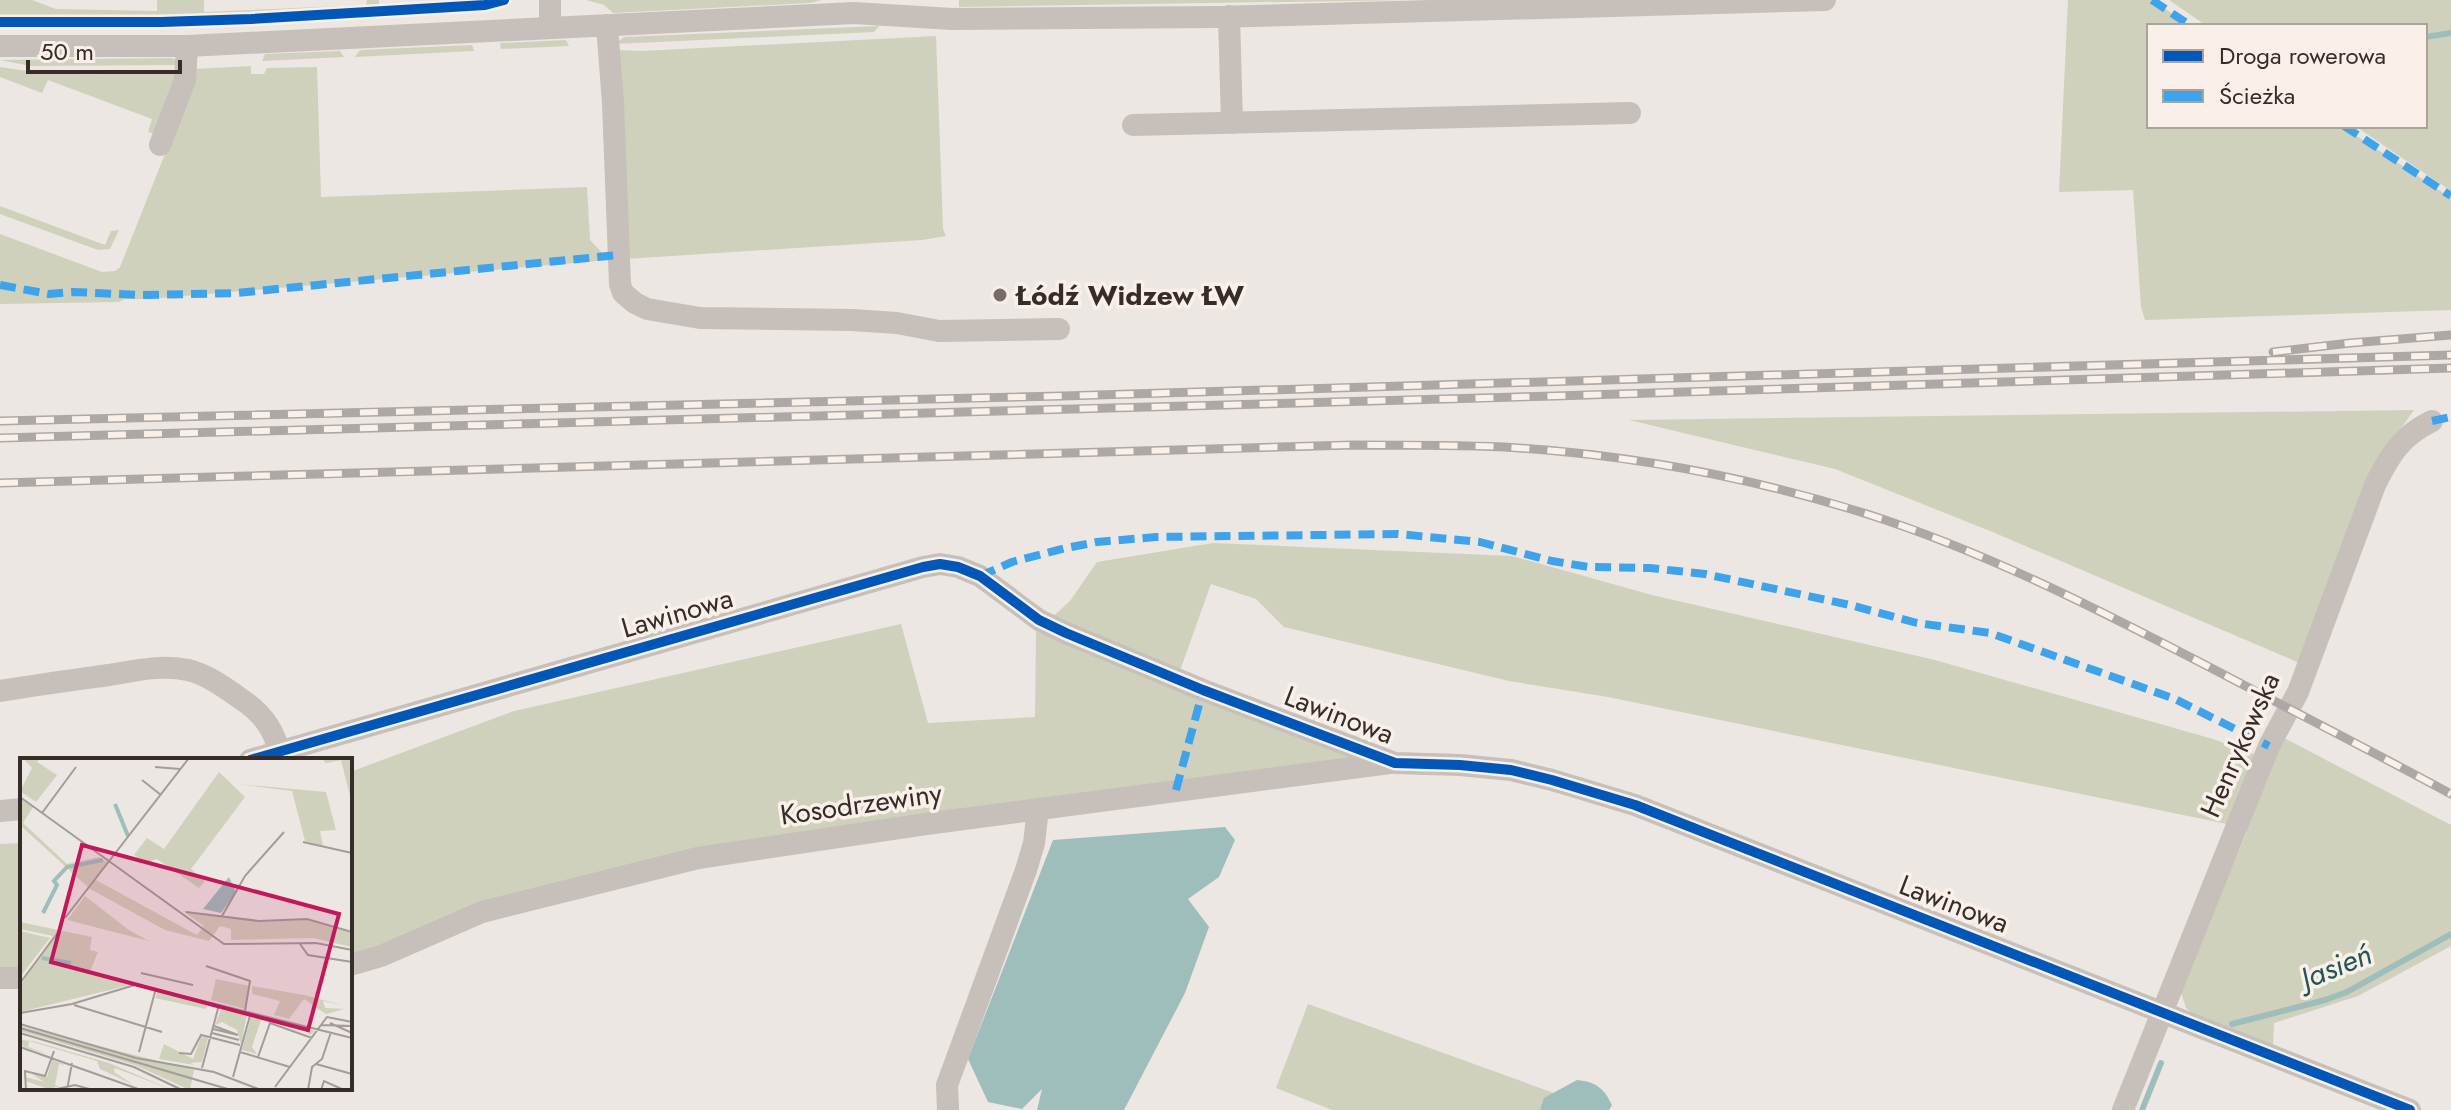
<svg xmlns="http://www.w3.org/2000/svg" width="2451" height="1110" font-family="Jost,sans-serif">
<rect width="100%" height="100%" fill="#ece7e2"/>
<path fill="#cfd1bc" d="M0,0H32L56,9L157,11V0H204V12L366,5L367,0H379V9L196,18L0,19Z
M586,0H822L810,3L613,13L604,5Z
M959,0H1407L959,7Z
M2068,0H2152L2191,26H2149V126H2342L2451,198V310L2145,320L2141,307L2133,190L2059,192Z
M2169,0H2451V191L2355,126H2425V26H2207Z
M879,26L874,32L615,44L624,37Z
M936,36L943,229L946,236L922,240L625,259L617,50L642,51Z
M566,40L569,46L501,49L500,43Z
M472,45L474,51L355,57L360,50Z
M340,51L344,57L262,61L265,54Z
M171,58L177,60L180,65L31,66L0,60Z
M251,66V74H264L267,68L317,67L321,197L587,187L590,240L609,260L148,299H124L119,302L0,304V234L102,272L115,271L120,267L192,86L195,69Z
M0,67C58,77 121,75 180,71L155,134L148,132L152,119L48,80L42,93L0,77Z
M0,206L105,245L111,231L119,230L110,249L98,250L0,214Z
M2414,410L2382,455L2302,664L1995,533L1835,469L1629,420Z
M1213,543L1512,556L1652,595L1935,660L2213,739L2270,760L2280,736L2451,825V946L2358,996L2274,1023L2273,1046L2195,1016L2186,1008L2180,989L2247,832L2227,824L1608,697L1509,681L1284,627L1256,599L1211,584L1177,679L1395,763L926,824L482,912L350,965V772L514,711L901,624L928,723L1035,717L1036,632L1070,601L1097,562Z
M22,843V978H0V844Z
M1308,1004L1601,1110H1332L1276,1088Z"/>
<path fill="#9ebebc" d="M1225,827L1235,840L1219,877L1188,899L1209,927L1185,993L1124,1110H1037L1042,1089L1022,1109L988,1102L968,1059L1053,840Z
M1577,1080C1596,1082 1604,1088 1612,1105L1609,1110H1540L1544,1098Z"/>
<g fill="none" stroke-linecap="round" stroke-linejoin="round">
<path stroke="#9ebebc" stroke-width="6" d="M2425,37L2451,33
M2232,1024L2325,1000L2347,992L2451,934
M2142,1110L2161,1063"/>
<path stroke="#c6bfba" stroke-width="22" d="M550,0V28
M1229,16L1232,123
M607,25L613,103L620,284L623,293L635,303L647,309L700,318L852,320L897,323L939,331L1059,329
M0,46H187L854,13L952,19L1216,17L1825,0
M1133,125L1630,113
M160,145L185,80L187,46
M0,691C36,685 73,680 109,675C134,671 162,664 188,670C208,675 224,687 241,699C261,712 274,728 279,752
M250,760L923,567L940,564L958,567L980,576L1039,620L1066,633L1203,690L1395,763L1460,765L1511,770L1552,780L1635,805L2410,1110
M0,811L22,809
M350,965L381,956L482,912L698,858L926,824L1390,763
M0,978H22
M948,1110L947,1085L1026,870L1034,843L1038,809
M2123,1110L2269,746L2298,692L2375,485C2390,455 2401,436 2432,421"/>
<defs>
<path id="rail" d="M2273,352L2350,343L2451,335
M0,421L1063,396L2451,355
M0,438L1555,396L2451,368
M0,483L1353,445C1403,445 1454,445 1504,447C1626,454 1750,477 1867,514C1989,553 2101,611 2215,670C2293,711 2373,752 2451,794"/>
</defs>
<use href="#rail" stroke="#ada8a5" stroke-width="9"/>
<use href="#rail" stroke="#f9f0e9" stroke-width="6" stroke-dasharray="18" stroke-linecap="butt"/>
<path stroke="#3fa3eb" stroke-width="8" stroke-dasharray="16 8" stroke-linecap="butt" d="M2152,0L2191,26
M2344,126L2451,196
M0,285L49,294L73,292L142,295L237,293L618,255
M2432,421L2451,417
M980,576L1012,562L1066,548L1097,542L1156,537L1398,534L1480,542L1552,561L1589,567L1650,568L1705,574L1850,605L1917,623L1990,633L2175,699L2269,746
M1176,790L1203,690"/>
<defs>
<path id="cycleway" d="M0,22H161L251,19L485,5L504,0
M250,760L923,567L940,564L958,567L980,576L1039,620L1066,633L1203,690L1395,763L1460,765L1511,770L1552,780L1635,805L2410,1110"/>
</defs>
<use href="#cycleway" stroke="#f9f0e9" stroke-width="15"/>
<use href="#cycleway" stroke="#0057b8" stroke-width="10"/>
</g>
<circle fill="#766d6a" stroke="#f9f0e9" stroke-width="3" cx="1000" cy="295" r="8"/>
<g text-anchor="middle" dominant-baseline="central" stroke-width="7" stroke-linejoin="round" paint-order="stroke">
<g font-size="28" font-weight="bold" fill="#362c29" stroke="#f9f0e9" text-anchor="start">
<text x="1016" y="295">Łódź Widzew ŁW</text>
</g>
<g font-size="28" fill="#362c29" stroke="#f9f0e9">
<text transform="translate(677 613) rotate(-16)">Lawinowa</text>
<text transform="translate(1339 715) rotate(21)">Lawinowa</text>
<text transform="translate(2240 745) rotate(-66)">Henrykowska</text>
<text transform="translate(861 804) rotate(-8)">Kosodrzewiny</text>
<text transform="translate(1954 904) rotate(21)">Lawinowa</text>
</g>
<g font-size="30" font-style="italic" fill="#205655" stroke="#f9f0e9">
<text transform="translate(2336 966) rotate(-22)">Jasień</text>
</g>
</g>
<g transform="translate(20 758)">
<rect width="332" height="332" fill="#ece7e2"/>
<path d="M3,0H20L17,4L37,17L16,44L0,33L12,10ZM301,0H332V46L321,2L306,5ZM199,14L225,39L171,111L185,123L179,130L137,101L126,105L114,97L127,80L144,91ZM217,26L306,34L316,72L300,73L303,88L285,83L272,33ZM0,40L13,49L3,65L47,106L79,99L87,104L76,122L177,177L184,168L163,153L239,163L287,161L332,174V189L293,180L211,182V171L200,168L189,183L145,172L70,131L0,67ZM65,138L109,172L129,183L47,162ZM0,164L72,179L70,192L78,194L69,216L114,226L0,254V227L33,178L0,171ZM0,173L30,180L0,219ZM196,221L230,228L225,251L191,242ZM232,228L284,237L326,248L303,243L305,250L324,251L306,256L284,241L269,261L254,257L260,243L232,236ZM138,233L188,245L186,251L135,240ZM202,249L227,256L221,287L217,272L202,264L195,267ZM231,259L249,261L268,265L295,273L290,277L283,270L241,262L232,289L237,296L222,292ZM0,268L174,312L170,332L115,307L0,273ZM181,279L188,280L182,304L170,305L175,307L139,301L144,286L173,301ZM0,282L13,283L89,305L152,332L95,310L94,314L114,327L80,311L77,303L9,283L8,289L31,297L4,289ZM32,302L45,307L39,306L35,327L39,328L29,331L5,323L4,319L5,314V319L24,324L12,316L27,319Z" fill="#cfd1bc"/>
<path d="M209,119L216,134L201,155L183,151Z" fill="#9ebebc"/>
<path fill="none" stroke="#9ebebc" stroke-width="4" d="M95,46L108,78M23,155L37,127L34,123L47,109L83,102M22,200L51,205"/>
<path fill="none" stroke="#a39c98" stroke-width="2" d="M135,9L160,11M122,22L141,37M0,39L204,186L296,185L332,192M22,55L56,9M283,84L332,95M166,154L239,163L287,161L332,174M202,158L225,118L264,74M45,160L169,0M280,186L288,197L332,204M186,208L230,223L225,253M121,215L173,227M87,219L332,280M0,225L39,173M54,247L142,274M0,255L52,246L118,226M310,265L332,275M0,266L116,300L194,314L241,332M301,267L332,268M194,268L218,277M0,270L211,332M193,271L218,277M0,275L114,309L162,332M192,275L219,282M0,289L121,332M119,294L136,230M220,294L270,309M159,295L171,296L181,277L220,287M238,299L250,265L292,280M296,306L332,316M182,310L199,247M213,319L231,254M255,329L307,259L332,264M6,332L5,313L25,318L34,293M32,332L55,327L73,332M47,332L52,305M288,332L292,309L302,301L311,274M301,332L304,323L324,332"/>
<path fill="#c2185b" fill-opacity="0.15" stroke="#c2185b" stroke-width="4" d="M62,87L319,156L288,272L31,204Z"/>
<rect width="332" height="332" fill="none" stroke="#362c29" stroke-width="4"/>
</g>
<rect x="2147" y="24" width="280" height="104" fill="#f9f0e9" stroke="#aba29c" stroke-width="2"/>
<rect x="2163" y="50" width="40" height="12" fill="#0057b8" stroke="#aba29c" stroke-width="2"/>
<text x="2219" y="64" font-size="24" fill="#362c29">Droga rowerowa</text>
<rect x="2163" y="90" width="40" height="12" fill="#3fa3eb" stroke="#aba29c" stroke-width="2"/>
<text x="2219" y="104" font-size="24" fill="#362c29">Ścieżka</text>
<path d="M28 60v12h152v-12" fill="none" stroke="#362c29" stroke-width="4"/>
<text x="40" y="60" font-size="24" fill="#362c29" stroke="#f9f0e9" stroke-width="6" paint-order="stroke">50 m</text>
</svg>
